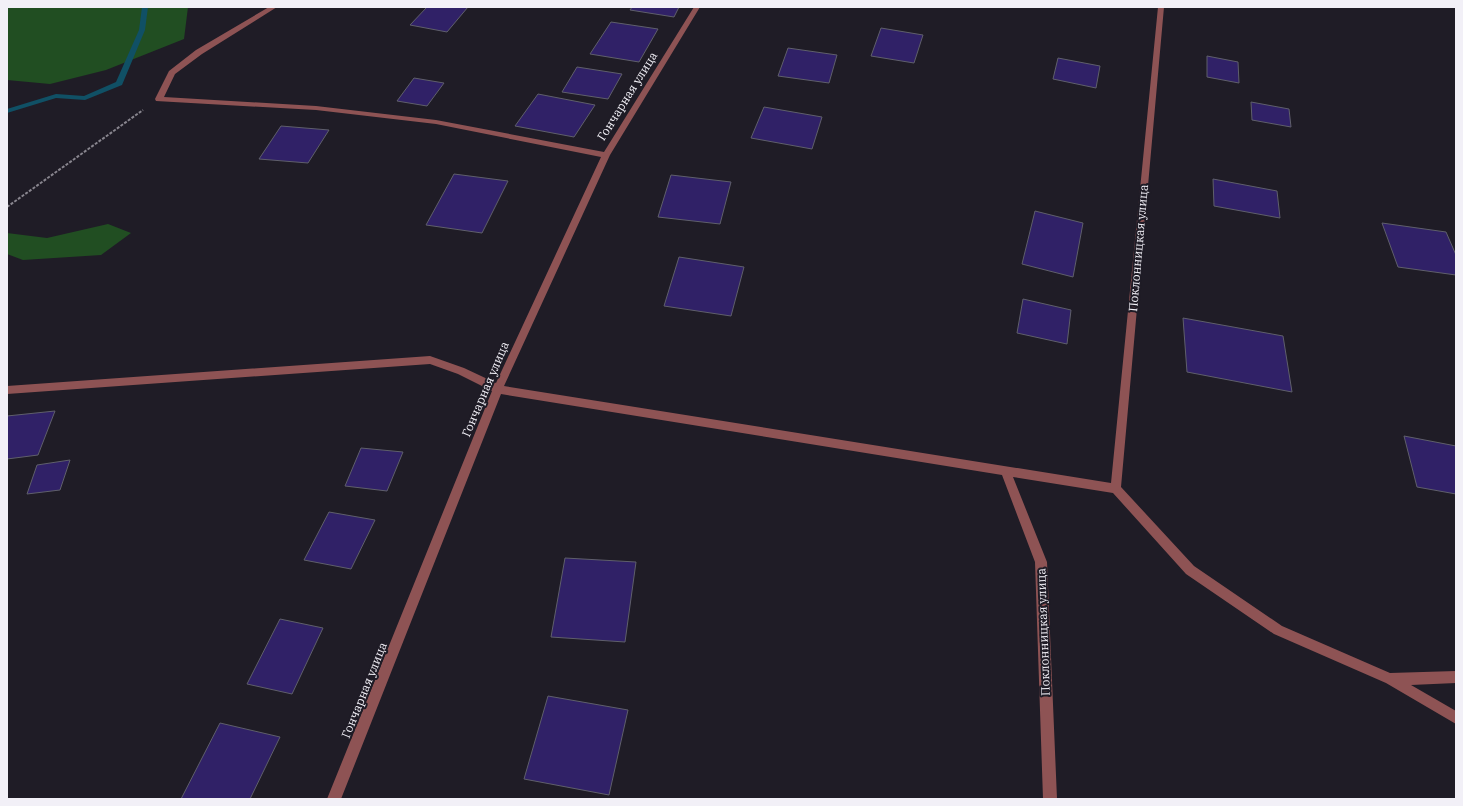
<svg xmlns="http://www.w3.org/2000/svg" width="1463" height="806" font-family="'IBM Plex Serif',serif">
<rect width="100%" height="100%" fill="#1f1c26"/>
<path fill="#214e22" d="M7,7H188L184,39L106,70L50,84L7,80Z
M108,224L131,233L101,255L23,260L7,254V233L47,238Z"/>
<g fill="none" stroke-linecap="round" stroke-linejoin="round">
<path fill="#105065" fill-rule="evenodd" d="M142,7H148L145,30L122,85L85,100L56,98L7,113V109L56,94L84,96L116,82L139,30Z"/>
</g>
<path fill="#302167" stroke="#5f5f6b" d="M427,7H468L447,32L410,25Z
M632,7H679L674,17L630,10Z
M611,22L658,29L639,62L590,54Z
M881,28L923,35L914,63L871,56Z
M788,48L837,55L829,83L778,76Z
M1207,56L1238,62L1239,83L1207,77Z
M1058,58L1100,66L1096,88L1053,79Z
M577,67L622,74L608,99L562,92Z
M414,78L444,83L427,106L397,101Z
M538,94L595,105L574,137L515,126Z
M1251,102L1289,109L1291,127L1252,120Z
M764,107L822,117L812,149L751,138Z
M281,126L329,130L308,163L259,159Z
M454,174L508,181L482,233L426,225Z
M671,175L731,182L720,224L658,217Z
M1213,179L1277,191L1280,218L1214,206Z
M1035,211L1083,223L1073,277L1022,264Z
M1382,223L1446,232L1456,255V275L1398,267Z
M679,257L744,267L731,316L664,306Z
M1023,299L1071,310L1067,344L1017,333Z
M1183,318L1283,336L1292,392L1187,372Z
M55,411L38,455L7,459V416Z
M1404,436L1456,446V494L1417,487Z
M361,448L403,452L387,491L345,486Z
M70,460L60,490L27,494L37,465Z
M329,512L375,520L351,569L304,560Z
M565,558L636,562L625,642L551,637Z
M280,619L323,628L292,694L247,684Z
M548,696L628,710L609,795L524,779Z
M220,723L280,737L250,799H181Z"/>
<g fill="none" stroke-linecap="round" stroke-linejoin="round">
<path stroke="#88858e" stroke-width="2" stroke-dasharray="3 1.5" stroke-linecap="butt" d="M7,207L143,110"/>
<path fill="#8e5354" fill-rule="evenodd" d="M269,7H277L202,54L175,74L164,97L316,106L436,120L604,152L694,7H700L610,155L504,386L1111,483L1158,7H1164L1121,487L1194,566L1282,626L1390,673L1456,671V683L1411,685L1456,711V724L1386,683L1274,634L1186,574L1113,493L1013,477L1047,562L1057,799H1043L1035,562L1002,475L501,394L341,799H327L492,391L458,374L430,364L7,394V386L430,356L464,368L496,383L601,157L436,124L316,110L156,101L155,99L169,71L196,50Z"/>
</g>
<g text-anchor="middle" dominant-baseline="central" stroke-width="4" stroke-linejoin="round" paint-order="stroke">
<g font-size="12" fill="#f2f0f7" stroke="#1f1c26">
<text transform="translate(627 96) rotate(-58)">Гончарная улица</text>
<text transform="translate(1138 248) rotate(-85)">Поклонницкая улица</text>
<text transform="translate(485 389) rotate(-67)">Гончарная улица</text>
<text transform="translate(1043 632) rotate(-92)">Поклонницкая улица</text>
<text transform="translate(364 690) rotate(-68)">Гончарная улица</text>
</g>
</g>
<rect width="1463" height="806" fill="none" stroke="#f2f0f7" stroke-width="16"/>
</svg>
